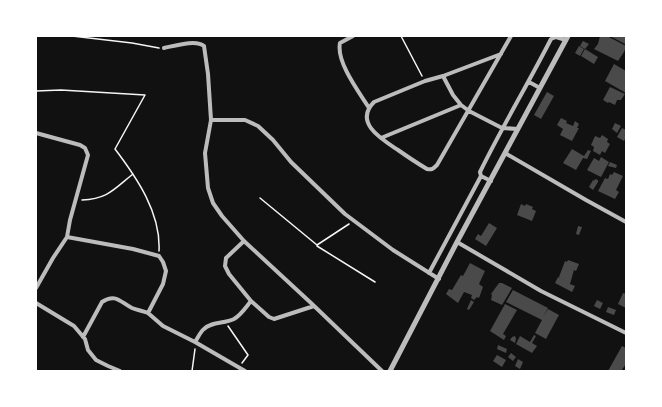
<svg xmlns="http://www.w3.org/2000/svg" width="662" height="407" font-family="Arial,sans-serif">
<rect width="100%" height="100%" fill="#111"/>
<path fill="#4a4a4a" d="M600,36H607L626,46L624,52L618,61L594,49L598,44Z
M610,36H626V42L625,44Z
M583,41L589,44L585,49L580,46Z
M579,46L584,49L580,56L575,53Z
M585,49L598,57L594,64L581,56Z
M614,64L626,71V93L605,81Z
M610,87L625,94L621,100H617L615,105L609,102L608,103L603,100Z
M547,92L554,96L541,119L534,115Z
M561,118L567,121L566,123L573,126L575,121L579,124L577,128H579L572,141L560,135L563,129L557,125Z
M615,123L621,126L617,133L612,129Z
M622,128L626,130V137L624,141L617,137Z
M602,135L608,139L607,142L610,144L605,153L602,151L600,155L593,151L594,147L591,145L595,136L600,138Z
M572,149L584,156L588,150L591,151L587,159L583,158L576,170L563,163Z
M601,157L609,162L601,177L587,170L594,158L599,161Z
M610,162L617,165L616,168L608,166Z
M614,172L623,176L616,190L619,192L615,199L598,191L605,178L608,179L610,174L612,175Z
M595,179L598,180V182L593,190L589,187L593,180L594,181Z
M521,204L525,206L526,204L533,207L532,209L536,211L532,221L517,215Z
M489,223L497,228L486,246L475,239L478,234L481,236Z
M578,226L582,227L579,235L576,234Z
M568,260L579,264L576,271L574,270L570,284L562,281L575,286L572,292L555,283L558,277L560,278L559,277L565,261L567,262Z
M470,263L485,271L479,284L483,287L479,298L477,297L474,300L471,298L472,295L464,292L458,303L446,294L449,289L452,290L461,275L463,276Z
M499,283H502L512,288L502,305L491,300L492,295L491,294Z
M513,290L548,308L543,317L548,309L559,315L546,339L535,333L542,320L506,302Z
M623,293L626,294V308L618,304Z
M471,300L474,302L469,310L467,309Z
M597,300L603,303L600,309L594,306Z
M505,304L517,310L503,334L506,336L504,340L490,331Z
M608,307L616,310L614,315L606,312Z
M534,335L536,336L532,343L537,346L532,353L516,344L520,336L530,342Z
M515,336L516,339L515,343L510,340L512,337Z
M498,345L507,349L506,353L497,349Z
M622,346L626,348V364L621,371H608Z
M511,353L516,357L513,361L508,357Z
M497,355L506,360L502,367L493,361Z
M518,359L523,362L520,369L515,366Z"/>
<g fill="none" stroke-linecap="round" stroke-linejoin="round">
<path stroke="#f5f5f5" stroke-width="1.5" d="M72,36L132,43L159,48
M401,36L422,76
M36,91L61,90L145,95L115,149C137,178 161,213 159,251
M260,198L317,245L349,224
M82,200C108,199 114,189 133,174
M317,246L375,282
M228,326L248,355L242,363
M192,371L195,349"/>
<path stroke="#bcbcbc" stroke-width="4" d="M353,36L340,43C336,62 359,92 369,108
M164,48C174,46 196,39 204,46L208,74L211,120L205,153L208,188L213,203L222,216L244,241L311,303L382,371
M501,54L443,76L425,81L374,102C353,123 383,140 398,150C408,157 417,163 427,169C432,170 433,169 437,165C462,122 486,79 511,36
M443,76L453,95L461,105L469,111L502,128L518,129
M529,82L540,88
M211,120H245L258,126L273,140L291,162L345,214L393,250L439,279
M36,133L80,145L85,148L88,155L70,220L67,237L53,258L36,288
M381,138L461,105
M505,153L586,200L626,222
M491,181L481,176L480,172C502,127 528,84 551,39L556,37L566,40
M67,237L133,249L159,256L163,262L166,271L163,284L148,313C143,311 137,310 132,308C120,302 116,293 102,302L83,337
M457,242L541,291L626,333
M429,273L481,176
M251,301L269,317L274,319L314,306
M36,303L74,326L85,339L88,350L96,360L108,366L120,371
M148,313L163,326L195,342L245,371
M195,342C198,338 200,332 204,329C212,321 224,324 234,319C241,315 246,307 251,301L229,274L225,266L226,258L244,241"/>
<path stroke="#bcbcbc" stroke-width="5" d="M390,371L457,242L568,36"/>
</g>
<rect width="662" height="407" fill="none" stroke="#ffffff" stroke-width="74"/>
</svg>
